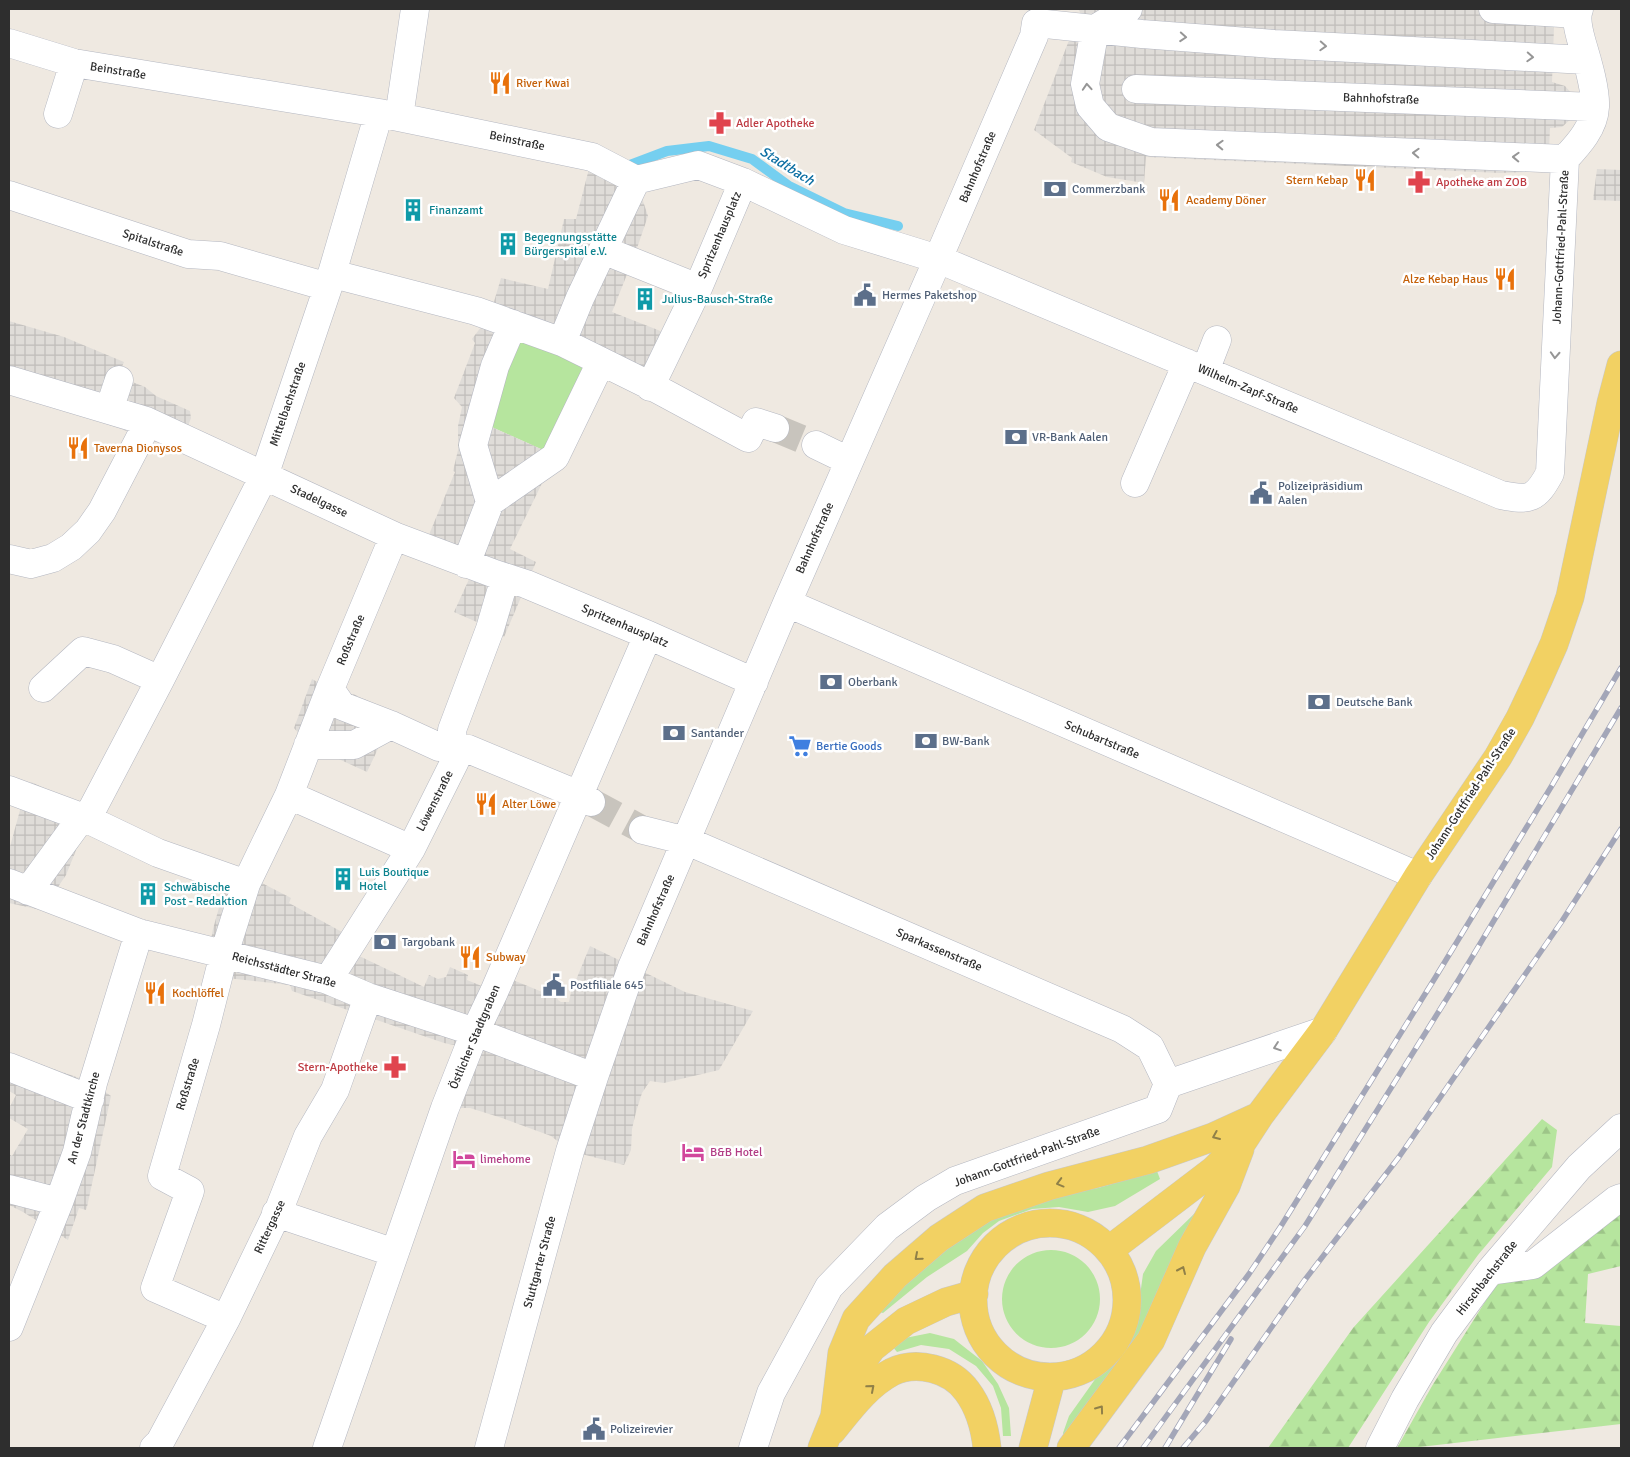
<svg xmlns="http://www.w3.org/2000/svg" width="1630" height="1457" font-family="Signika,sans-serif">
<defs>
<pattern id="forest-firs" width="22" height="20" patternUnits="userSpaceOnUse" patternTransform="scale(1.25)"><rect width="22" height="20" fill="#b6e59e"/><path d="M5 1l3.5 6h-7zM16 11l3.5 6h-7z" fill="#9dc588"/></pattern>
<pattern id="plaza-grid" width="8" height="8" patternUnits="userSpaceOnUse" patternTransform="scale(1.25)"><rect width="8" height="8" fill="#dfdcd8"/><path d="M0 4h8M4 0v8" fill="none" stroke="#c0bdba"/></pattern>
</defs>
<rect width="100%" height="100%" fill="#efe9e1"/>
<path fill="#b6e59e" d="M524,334L592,363L552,454L485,424Z
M1157,1171L1160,1179L1115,1206L1088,1212L1059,1207L1032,1209L999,1221L983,1233L967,1251L927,1277L883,1313L880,1312L916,1273L963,1237L998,1215L1059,1195L1098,1188Z
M1195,1213L1198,1216L1148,1318L1126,1356L1065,1442L1063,1433L1069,1416L1096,1378L1120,1353L1131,1335L1138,1310L1143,1274L1156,1251Z
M1002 1299a49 49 0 1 1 98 0a49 49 0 1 1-98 0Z
M930,1333L954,1339L982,1361L998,1384L1009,1408L1011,1436H1003L1001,1408L993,1386L976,1366L949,1349L921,1345L897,1352L892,1346L905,1338Z"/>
<path fill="url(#forest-firs)" d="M1542,1119L1557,1130L1552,1167L1478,1255L1429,1322L1348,1448H1268L1353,1328Z
M1621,1198V1266L1588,1274L1585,1323L1621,1326V1424L1411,1448H1397L1432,1386L1495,1286L1533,1265Z"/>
<path fill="url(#plaza-grid)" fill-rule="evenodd" d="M1078,9H1548L1554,27L1552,82L1565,86L1574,96L1573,117L1562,127L1550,128L1548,171L1500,173L1146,157L1144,183L1107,177L1071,162L1072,158L1034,130L1080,12Z
M592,157L636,180L648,216L634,257L612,312L658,330L674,338L660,380L607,373L547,473L510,549L536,562L504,637L479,623L454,612L470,577L428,537L455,472L453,471L458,450V426L462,407L454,398L475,343L472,339L490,315L501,278L548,289L564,219H576ZM524,334L591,363L552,454L485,424Z
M1597,169L1621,170V201L1593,200Z
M9,321L64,337L124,362L117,379H125L145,387L156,396L190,411L191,418L183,439L177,449L104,423L9,394Z
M312,679L330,689L352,697L353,694L395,713L367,772L308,745L294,728Z
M31,782L79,804L81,838L66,875L50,899L41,910L9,903V850L22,803Z
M258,881L291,898L289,903L342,932L353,953L424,987L429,975L438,979L446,977L450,967L468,975L467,980L494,991L513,980L557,998L558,1000L561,1002H569L571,992L590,946L685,992L753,1011L719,1070L664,1083L650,1081L642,1093L636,1112L632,1129L631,1150L624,1165L570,1151L551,1136L502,1118L470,1108H445L468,1048L444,1043L292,991L290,985L218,977L209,950L213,929L225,886Z
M9,1053L93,1083L111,1096L87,1207L86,1210L79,1208L68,1240L23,1212L9,1205V1154L12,1156L28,1129L9,1118V1108L16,1095L9,1091Z"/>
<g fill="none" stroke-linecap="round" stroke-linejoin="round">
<path stroke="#75cff0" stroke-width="10" d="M630,165L667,151L709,146L752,159L789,186L844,213L898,226"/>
<path stroke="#c8c4bd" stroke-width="28" stroke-dasharray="28 14" stroke-linecap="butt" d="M775,428L816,445
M591,802L643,830"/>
<defs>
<path id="minor" d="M1128,9L1095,29L1085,84L1090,106L1108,127L1151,142L1565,159
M1493,9L1577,14
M1036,23L1142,34L1274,44L1587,60
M9,43L74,63L379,113L592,157L636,180L698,165L743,182L844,230L938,259L1501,495C1530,501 1536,499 1550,473L1565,159C1578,145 1594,128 1595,107C1596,89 1587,60 1582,43C1579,32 1575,19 1579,9
M1136,89L1595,107
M58,114L74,63
M399,117L415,9
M9,195L188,254L220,256L328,287
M603,250L698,288
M333,274L476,311L562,342L657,389L748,438L756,422L775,428
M562,342L580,298L636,180
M1205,371L1217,340
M9,380L146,421L394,536L495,574L526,584L648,635L754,682
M650,387L698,288L743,182
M109,410L119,380
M816,445L849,461
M1135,483L1187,363
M490,502L555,457L601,362
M9,559L31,564L53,558L71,547L88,531L102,511L141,436L146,421
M466,564L490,502L473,445L495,366L513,324
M787,603L1418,876
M43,688L83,651L113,659L160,680
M330,689L342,706L391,725L439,747H453L468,749L579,795L591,802
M308,745H354L391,725
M9,790L87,819L158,853L246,884
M289,795L411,849
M87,819L160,680L264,476L328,287L379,113
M643,830L687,841L1122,1029L1150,1047L1168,1084
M9,883L139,933L328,980L368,997L475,1032L594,1077
M28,891L82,817
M328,980L411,849L455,761L452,730L490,629L505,578
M9,1067L90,1099
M9,1189L59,1202
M276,1213L383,1249L395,1250
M1490,1271L1533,1265L1616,1200L1621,1198
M226,1319L155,1288L190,1191L162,1176L206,1025L224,954L246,884L289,795L330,689L394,536
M9,1327L59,1202L77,1152L93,1083L139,933
M154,1448L160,1442L226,1319L280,1207L308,1136L335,1090L368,997
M327,1448L445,1108L475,1032L494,992L648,635
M489,1448L570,1151L594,1077L632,967L787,603L938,259L1034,36L1036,23
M753,1448L771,1393L829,1287L887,1227L926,1198L955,1181L1158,1109L1168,1084L1323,1031
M1380,1448L1405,1399L1444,1333L1490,1271L1579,1167L1621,1128"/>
<path id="major" d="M973 1300a77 77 0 1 1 154 0a77 77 0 1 1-154 0Z
M1109,1250L1214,1170L1243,1141L1260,1115L1323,1031L1418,876L1498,757L1520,718L1538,680L1554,644L1570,597L1611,403L1621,365
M834,1421L842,1353L856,1319L895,1276L939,1238L985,1208L1049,1186L1148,1160L1213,1137L1259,1116
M832,1431C849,1410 867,1385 892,1372C917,1360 951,1369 967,1391C979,1407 985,1429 987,1448
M822,1448L850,1378L872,1348L906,1321L946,1302L974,1294
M1033,1448L1052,1377
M1071,1448L1151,1340L1192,1247L1226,1186L1240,1149"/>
</defs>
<use href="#minor" stroke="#b4b7c1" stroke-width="29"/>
<use href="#major" stroke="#c9c9c9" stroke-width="29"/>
<use href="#minor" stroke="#fff" stroke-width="28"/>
<use href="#major" stroke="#f2d163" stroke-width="28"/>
<defs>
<path id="rail" d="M1119,1448L1249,1274L1281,1226L1435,978L1551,787L1621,668
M1143,1448L1305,1226L1459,979L1621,708
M1165,1448L1231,1339
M1183,1448L1206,1421L1304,1281L1399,1157L1562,921L1621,829"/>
</defs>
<use href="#rail" stroke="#a3a6b8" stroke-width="5.5"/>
<use href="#rail" stroke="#fff" stroke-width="4" stroke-dasharray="11" stroke-linecap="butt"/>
</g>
<defs><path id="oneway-chevron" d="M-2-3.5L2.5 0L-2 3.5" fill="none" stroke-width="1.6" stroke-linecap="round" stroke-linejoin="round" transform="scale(1.25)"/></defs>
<g stroke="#969696">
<use href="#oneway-chevron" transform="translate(1183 37) rotate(4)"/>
<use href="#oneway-chevron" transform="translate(1323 46) rotate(3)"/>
<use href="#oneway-chevron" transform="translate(1530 57) rotate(3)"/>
<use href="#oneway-chevron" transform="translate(1087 87) rotate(-94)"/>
<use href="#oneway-chevron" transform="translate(1220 145) rotate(-178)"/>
<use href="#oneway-chevron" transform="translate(1416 153) rotate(-178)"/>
<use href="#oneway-chevron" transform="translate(1516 157) rotate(-178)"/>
<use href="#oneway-chevron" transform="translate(1555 355) rotate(93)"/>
<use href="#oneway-chevron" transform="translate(1277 1047) rotate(161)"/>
</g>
<g stroke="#908048">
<use href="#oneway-chevron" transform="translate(1216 1136) rotate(157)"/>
<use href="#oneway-chevron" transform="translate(1060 1183) rotate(165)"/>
<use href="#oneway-chevron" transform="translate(918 1257) rotate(139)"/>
<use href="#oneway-chevron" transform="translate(1182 1270) rotate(-66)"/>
<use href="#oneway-chevron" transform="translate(871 1388) rotate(-41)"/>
<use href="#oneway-chevron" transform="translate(1100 1409) rotate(-54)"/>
</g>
<defs>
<symbol id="restaurant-bare" viewBox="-9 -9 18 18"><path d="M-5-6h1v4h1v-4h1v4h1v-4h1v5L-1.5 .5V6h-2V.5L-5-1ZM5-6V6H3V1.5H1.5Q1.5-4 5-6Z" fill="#e8710a" stroke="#fff" stroke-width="2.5" paint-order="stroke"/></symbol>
<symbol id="pharmacy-bare" viewBox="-9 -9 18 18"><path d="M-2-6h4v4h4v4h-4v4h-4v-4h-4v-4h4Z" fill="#e0444e" stroke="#fff" stroke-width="2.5" paint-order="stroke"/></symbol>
<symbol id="bank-bare" viewBox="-9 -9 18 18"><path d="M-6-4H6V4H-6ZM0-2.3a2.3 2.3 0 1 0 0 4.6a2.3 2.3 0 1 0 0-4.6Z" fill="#5c6f8a" stroke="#fff" stroke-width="2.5" paint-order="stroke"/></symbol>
<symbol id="building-bare" viewBox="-9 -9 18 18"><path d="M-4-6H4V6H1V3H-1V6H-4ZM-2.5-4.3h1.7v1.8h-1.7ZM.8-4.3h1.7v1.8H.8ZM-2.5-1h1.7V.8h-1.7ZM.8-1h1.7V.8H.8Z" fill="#0f9aa8" stroke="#fff" stroke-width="2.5" paint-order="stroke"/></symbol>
<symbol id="civic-bare" viewBox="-9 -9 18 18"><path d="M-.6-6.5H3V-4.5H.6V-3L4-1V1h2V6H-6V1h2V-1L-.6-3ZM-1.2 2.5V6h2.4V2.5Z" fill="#5c6f8a" stroke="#fff" stroke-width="2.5" paint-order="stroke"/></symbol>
<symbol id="supermarket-bare" viewBox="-9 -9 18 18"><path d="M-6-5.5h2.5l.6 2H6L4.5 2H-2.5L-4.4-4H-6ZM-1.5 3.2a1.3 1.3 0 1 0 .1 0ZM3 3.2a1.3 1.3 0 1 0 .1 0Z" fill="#3f7fe0" stroke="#fff" stroke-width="2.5" paint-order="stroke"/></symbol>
<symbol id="hotel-bare" viewBox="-9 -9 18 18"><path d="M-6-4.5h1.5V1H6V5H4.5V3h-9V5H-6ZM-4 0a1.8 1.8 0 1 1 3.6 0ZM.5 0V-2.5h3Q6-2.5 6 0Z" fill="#d1479c" stroke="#fff" stroke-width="2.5" paint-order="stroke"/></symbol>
</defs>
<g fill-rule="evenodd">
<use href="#restaurant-bare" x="484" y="67" width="32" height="32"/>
<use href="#pharmacy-bare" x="704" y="107" width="32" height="32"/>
<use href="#restaurant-bare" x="1349" y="164" width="32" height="32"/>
<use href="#pharmacy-bare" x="1403" y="166" width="32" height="32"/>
<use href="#bank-bare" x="1039" y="173" width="32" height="32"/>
<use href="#restaurant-bare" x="1153" y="184" width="32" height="32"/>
<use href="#building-bare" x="397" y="194" width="32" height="32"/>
<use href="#building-bare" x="492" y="228" width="32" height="32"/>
<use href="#restaurant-bare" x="1489" y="263" width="32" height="32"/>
<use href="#civic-bare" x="849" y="279" width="32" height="32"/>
<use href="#building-bare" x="629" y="283" width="32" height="32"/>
<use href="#bank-bare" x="1000" y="421" width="32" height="32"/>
<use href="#restaurant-bare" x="62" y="432" width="32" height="32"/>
<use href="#civic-bare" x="1245" y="477" width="32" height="32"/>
<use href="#bank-bare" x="815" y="666" width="32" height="32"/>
<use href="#bank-bare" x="1303" y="686" width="32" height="32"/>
<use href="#bank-bare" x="658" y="717" width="32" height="32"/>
<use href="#bank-bare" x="910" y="725" width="32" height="32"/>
<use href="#supermarket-bare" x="784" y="730" width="32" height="32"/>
<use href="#restaurant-bare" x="470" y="788" width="32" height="32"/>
<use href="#building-bare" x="327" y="863" width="32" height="32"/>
<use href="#building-bare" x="132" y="878" width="32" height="32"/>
<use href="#bank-bare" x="369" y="926" width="32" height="32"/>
<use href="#restaurant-bare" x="454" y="941" width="32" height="32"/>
<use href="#civic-bare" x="538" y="969" width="32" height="32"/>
<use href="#restaurant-bare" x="139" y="977" width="32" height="32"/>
<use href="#pharmacy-bare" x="379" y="1051" width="32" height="32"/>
<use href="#hotel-bare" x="677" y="1136" width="32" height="32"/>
<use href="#hotel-bare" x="448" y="1143" width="32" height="32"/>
<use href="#civic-bare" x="578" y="1413" width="32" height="32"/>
</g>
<g text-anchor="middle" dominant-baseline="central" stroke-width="5" stroke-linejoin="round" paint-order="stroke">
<g font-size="12" fill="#2e2e2e" stroke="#fff">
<text transform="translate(118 71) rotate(9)">Beinstraße</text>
<text transform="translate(1381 99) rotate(2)">Bahnhofstraße</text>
<text transform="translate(517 141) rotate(12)">Beinstraße</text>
<text transform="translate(978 167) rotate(-67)">Bahnhofstraße</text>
<text transform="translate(720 235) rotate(-67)">Spritzenhausplatz</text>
<text transform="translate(153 243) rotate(18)">Spitalstraße</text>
<text transform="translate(1561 247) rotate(-87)">Johann-Gottfried-Pahl-Straße</text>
<text transform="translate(1248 389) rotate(23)">Wilhelm-Zapf-Straße</text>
<text transform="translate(288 404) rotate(-71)">Mittelbachstraße</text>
<text transform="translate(319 501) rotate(25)">Stadelgasse</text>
<text transform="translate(815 538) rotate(-66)">Bahnhofstraße</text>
<text transform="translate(625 626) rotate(23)">Spritzenhausplatz</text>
<text transform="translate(351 640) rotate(-67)">Roßstraße</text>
<text transform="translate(1102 740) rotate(23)">Schubartstraße</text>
<text transform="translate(1471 794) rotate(-57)">Johann-Gottfried-Pahl-Straße</text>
<text transform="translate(435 801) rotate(-63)">Löwenstraße</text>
<text transform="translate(656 910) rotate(-66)">Bahnhofstraße</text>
<text transform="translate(939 950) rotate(23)">Sparkassenstraße</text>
<text transform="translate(284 970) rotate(15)">Reichsstädter Straße</text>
<text transform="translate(475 1037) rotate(-67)">Östlicher Stadtgraben</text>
<text transform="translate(188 1084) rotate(-73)">Roßstraße</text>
<text transform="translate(84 1118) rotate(-75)">An der Stadtkirche</text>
<text transform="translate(1027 1157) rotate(-20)">Johann-Gottfried-Pahl-Straße</text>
<text transform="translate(270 1227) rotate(-65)">Rittergasse</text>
<text transform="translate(540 1262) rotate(-75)">Stuttgarter Straße</text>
<text transform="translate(1487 1278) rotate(-52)">Hirschbachstraße</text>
</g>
<g font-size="12" fill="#c56008" stroke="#fff" text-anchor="start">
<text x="516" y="83">River Kwai</text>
<text x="1348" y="180" text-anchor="end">Stern Kebap</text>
<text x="1186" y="200">Academy Döner</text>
<text x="1488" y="279" text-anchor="end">Alze Kebap Haus</text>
<text x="94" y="448">Taverna Dionysos</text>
<text x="502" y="804">Alter Löwe</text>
<text x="486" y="957">Subway</text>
<text x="172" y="993">Kochlöffel</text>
</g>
<g font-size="12" fill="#be3a42" stroke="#fff" text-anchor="start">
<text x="736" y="123">Adler Apotheke</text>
<text x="1436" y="182">Apotheke am ZOB</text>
<text x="378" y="1067" text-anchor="end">Stern-Apotheke</text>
</g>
<g font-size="12" fill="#4e5e75" stroke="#fff" text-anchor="start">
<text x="1072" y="189">Commerzbank</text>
<text x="882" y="295">Hermes Paketshop</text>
<text x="1032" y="437">VR-Bank Aalen</text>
<text x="1278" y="486">Polizeipräsidium<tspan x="1278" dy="14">Aalen</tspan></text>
<text x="848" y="682">Oberbank</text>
<text x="1336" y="702">Deutsche Bank</text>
<text x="691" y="733">Santander</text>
<text x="942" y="741">BW-Bank</text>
<text x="402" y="942">Targobank</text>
<text x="570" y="985">Postfiliale 645</text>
<text x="610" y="1429">Polizeirevier</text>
</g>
<g font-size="12" fill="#0d838f" stroke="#fff" text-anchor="start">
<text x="429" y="210">Finanzamt</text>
<text x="524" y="237">Begegnungsstätte<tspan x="524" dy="14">Bürgerspital e.V.</tspan></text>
<text x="662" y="299">Julius-Bausch-Straße</text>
<text x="359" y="872">Luis Boutique<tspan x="359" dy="14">Hotel</tspan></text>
<text x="164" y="887">Schwäbische<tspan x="164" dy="14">Post - Redaktion</tspan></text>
</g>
<g font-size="12" fill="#366cbe" stroke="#fff" text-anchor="start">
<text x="816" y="746">Bertie Goods</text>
</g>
<g font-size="12" fill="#b23c85" stroke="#fff" text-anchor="start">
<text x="710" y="1152">B&amp;B Hotel</text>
<text x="480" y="1159">limehome</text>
</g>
<g font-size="14" font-style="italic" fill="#0d6fa3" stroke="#fff">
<text transform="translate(787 166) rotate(32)">Stadtbach</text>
</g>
</g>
<rect width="1630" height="1457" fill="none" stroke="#2e2e2e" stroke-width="20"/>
</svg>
